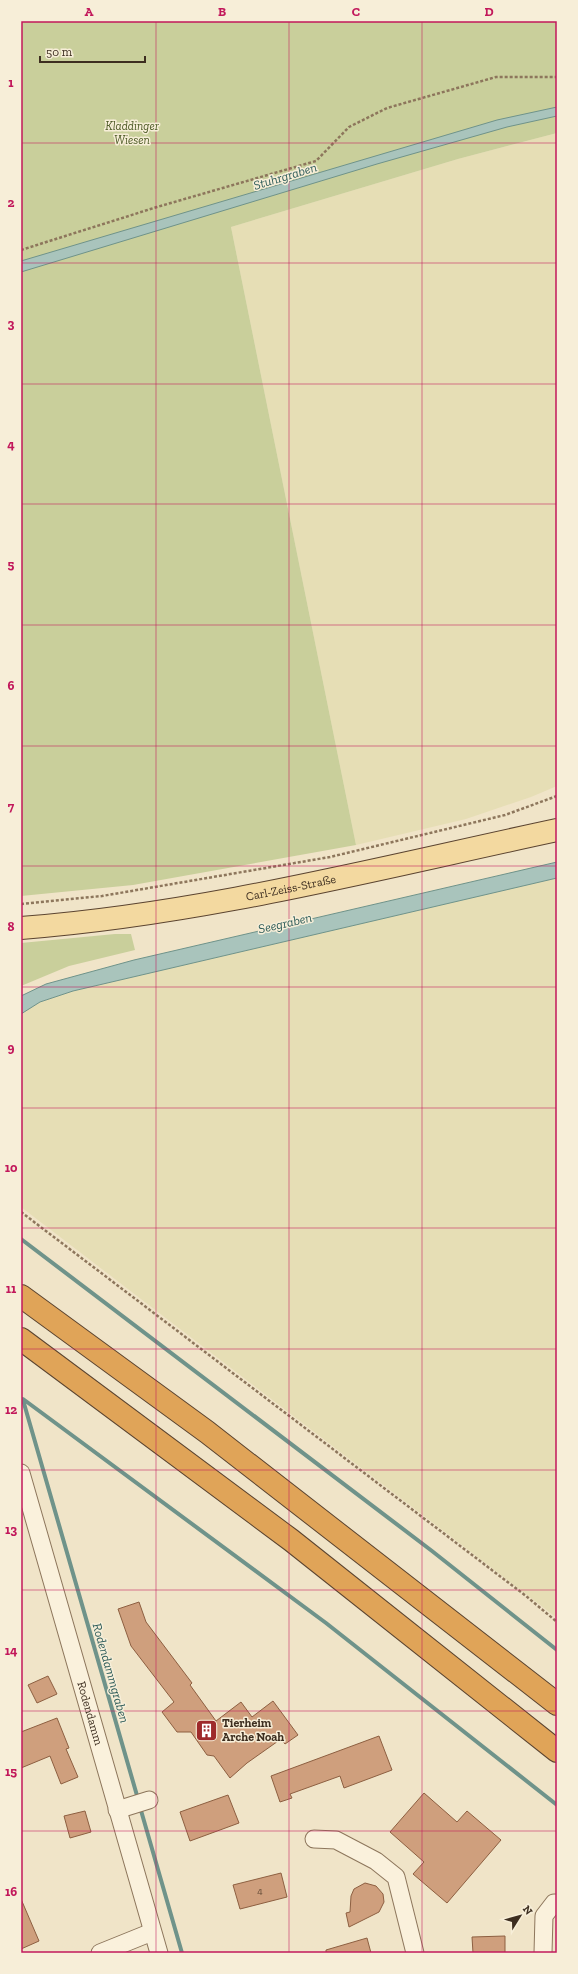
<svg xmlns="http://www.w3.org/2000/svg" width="578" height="1974" font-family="'Zilla Slab',serif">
<rect width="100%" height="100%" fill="#f0e4c8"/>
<path fill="#e6deb5" d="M557,133V786L531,797L466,819L356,845L231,227L458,159Z
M557,878V1618L21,1207V1014L40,1002L73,991Z"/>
<path fill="#c9cf9b" d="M21,21H557V133L458,159L231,227L356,845L133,885L21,896Z
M115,934H131L135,950L69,966L21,986V943Z"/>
<path fill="#a9c4bc" stroke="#6f938a" d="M557,107V116L507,127L377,164L21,272V261L497,120Z
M557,862V878L73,991L40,1002L21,1014V996L46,984L134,960Z"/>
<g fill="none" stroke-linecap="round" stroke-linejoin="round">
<path stroke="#6f938a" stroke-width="4" d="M21,1239L432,1551L557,1650
M23,1399L326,1623L557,1805
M23,1400L138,1799
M140,1807L182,1953"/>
</g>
<path fill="#cf9f7d" stroke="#8d5f41" d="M139,1602L146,1622L192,1683L190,1685L216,1721L241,1702L252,1717L273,1701L298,1735L285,1744L281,1739L247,1763L230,1778L214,1756L207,1755L191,1732H177L162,1712L174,1702L131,1646L118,1609Z
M48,1676L57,1694L37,1703L28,1685Z
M57,1718L69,1748L66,1749L78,1777L61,1784L50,1756L21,1768V1732Z
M379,1736L392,1770L344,1788L340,1776L290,1794L292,1798L280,1802L271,1776Z
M424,1793L457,1822L467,1811L501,1840L447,1903L413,1874L424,1862L390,1832Z
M228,1795L239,1823L190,1841L180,1812Z
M85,1811L91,1832L70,1838L64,1816Z
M281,1873L287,1897L240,1909L233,1885Z
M365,1883L376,1886L383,1894L384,1902L379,1912L349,1927L346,1913L350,1912L351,1896L354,1889Z
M21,1899L39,1941L21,1949Z
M505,1936V1953H473L472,1937Z
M367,1938L371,1953H326V1950Z"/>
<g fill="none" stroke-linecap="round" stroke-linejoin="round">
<defs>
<g id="minor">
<path id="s1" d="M21,1473L159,1953"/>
<path d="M117,1810L149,1800"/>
<path d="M314,1839L336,1840L376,1861L396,1877L415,1953"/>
<path d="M100,1953L152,1932"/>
<path d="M543,1953L544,1916L554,1903H557"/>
</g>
<g id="major">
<path id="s2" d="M21,928C203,914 379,868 557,830"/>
</g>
<path id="highway" d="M21,1296L207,1432L557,1704
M21,1339L291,1540L557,1751"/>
</defs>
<use href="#minor" stroke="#8d765c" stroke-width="19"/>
<use href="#major" stroke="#5b4430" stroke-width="24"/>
<use href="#highway" stroke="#5b4430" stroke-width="24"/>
<path stroke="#8d765c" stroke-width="2.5" stroke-dasharray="3 2" stroke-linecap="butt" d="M21,250L157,207L316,161L349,127L387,108L496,77H557
M21,904L102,896L330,857L505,815L557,796
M21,1212L526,1596L557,1622"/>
<use href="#minor" stroke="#faf1dc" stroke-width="17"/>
<use href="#major" stroke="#f3d9a0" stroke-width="22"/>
<use href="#highway" stroke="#e0a458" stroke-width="22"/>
</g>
<path fill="none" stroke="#c2185b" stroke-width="1" stroke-opacity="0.55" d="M156,21V1953M289,21V1953M422,21V1953M21,143H557M21,263H557M21,384H557M21,504H557M21,625H557M21,746H557M21,866H557M21,987H557M21,1108H557M21,1228H557M21,1349H557M21,1470H557M21,1590H557M21,1711H557M21,1831H557"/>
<defs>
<symbol id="building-square" viewBox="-11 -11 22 22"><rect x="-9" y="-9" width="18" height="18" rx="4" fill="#9e2a2b" stroke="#f7eed8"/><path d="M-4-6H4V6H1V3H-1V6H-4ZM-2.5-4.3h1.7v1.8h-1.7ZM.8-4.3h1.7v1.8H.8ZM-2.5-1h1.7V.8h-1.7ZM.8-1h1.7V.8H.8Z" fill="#fff"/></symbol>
</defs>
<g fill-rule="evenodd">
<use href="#building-square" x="194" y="1718" width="25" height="25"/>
</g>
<g text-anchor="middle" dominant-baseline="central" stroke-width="3" stroke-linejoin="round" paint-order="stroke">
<g font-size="10" fill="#624a37">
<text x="260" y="1891">4</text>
</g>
<g font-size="12" font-style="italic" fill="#4d5a26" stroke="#f7eed8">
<text x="132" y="126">Kladdinger<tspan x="132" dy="14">Wiesen</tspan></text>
</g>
<g font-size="12" fill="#3d2e20" stroke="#f7eed8">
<text stroke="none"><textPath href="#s2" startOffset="273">Carl-Zeiss-Straße</textPath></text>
<text stroke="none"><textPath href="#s1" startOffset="250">Rodendamm</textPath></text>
</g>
<g font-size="12" font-weight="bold" fill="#3d2e20" stroke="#f7eed8" text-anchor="start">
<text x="222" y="1723">Tierheim<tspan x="222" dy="14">Arche Noah</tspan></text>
</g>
<g font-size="13" font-style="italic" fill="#2f5d5a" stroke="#f7eed8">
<text transform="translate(285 176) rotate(-17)">Stuhrgraben</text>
<text transform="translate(285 923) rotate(-13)">Seegraben</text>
<text transform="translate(111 1673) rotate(74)">Rodendammgraben</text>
</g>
</g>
<rect width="578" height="1974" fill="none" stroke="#f7eed8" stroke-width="44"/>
<g transform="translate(520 1916) rotate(53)" stroke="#f7eed8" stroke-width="3" paint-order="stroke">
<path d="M0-3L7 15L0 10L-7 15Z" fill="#3d2e20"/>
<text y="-6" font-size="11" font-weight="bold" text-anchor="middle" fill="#3d2e20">N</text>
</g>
<path d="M40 56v6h105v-6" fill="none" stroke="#3d2e20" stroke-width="2"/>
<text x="46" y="56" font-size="12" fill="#3d2e20" stroke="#f7eed8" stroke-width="3" paint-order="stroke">50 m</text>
<rect x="22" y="22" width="534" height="1930" fill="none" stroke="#c2185b" stroke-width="1.5"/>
<g font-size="13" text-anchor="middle" font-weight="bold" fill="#c2185b">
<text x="89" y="16">A</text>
<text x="222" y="16">B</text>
<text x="356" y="16">C</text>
<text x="489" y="16">D</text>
<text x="11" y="87">1</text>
<text x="11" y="207">2</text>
<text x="11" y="328">3</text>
<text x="11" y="449">4</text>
<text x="11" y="569">5</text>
<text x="11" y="690">6</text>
<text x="11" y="811">7</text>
<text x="11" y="931">8</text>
<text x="11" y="1052">9</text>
<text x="11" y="1172">10</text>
<text x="11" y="1293">11</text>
<text x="11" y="1414">12</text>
<text x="11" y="1534">13</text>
<text x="11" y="1655">14</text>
<text x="11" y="1776">15</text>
<text x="11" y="1896">16</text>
</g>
</svg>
